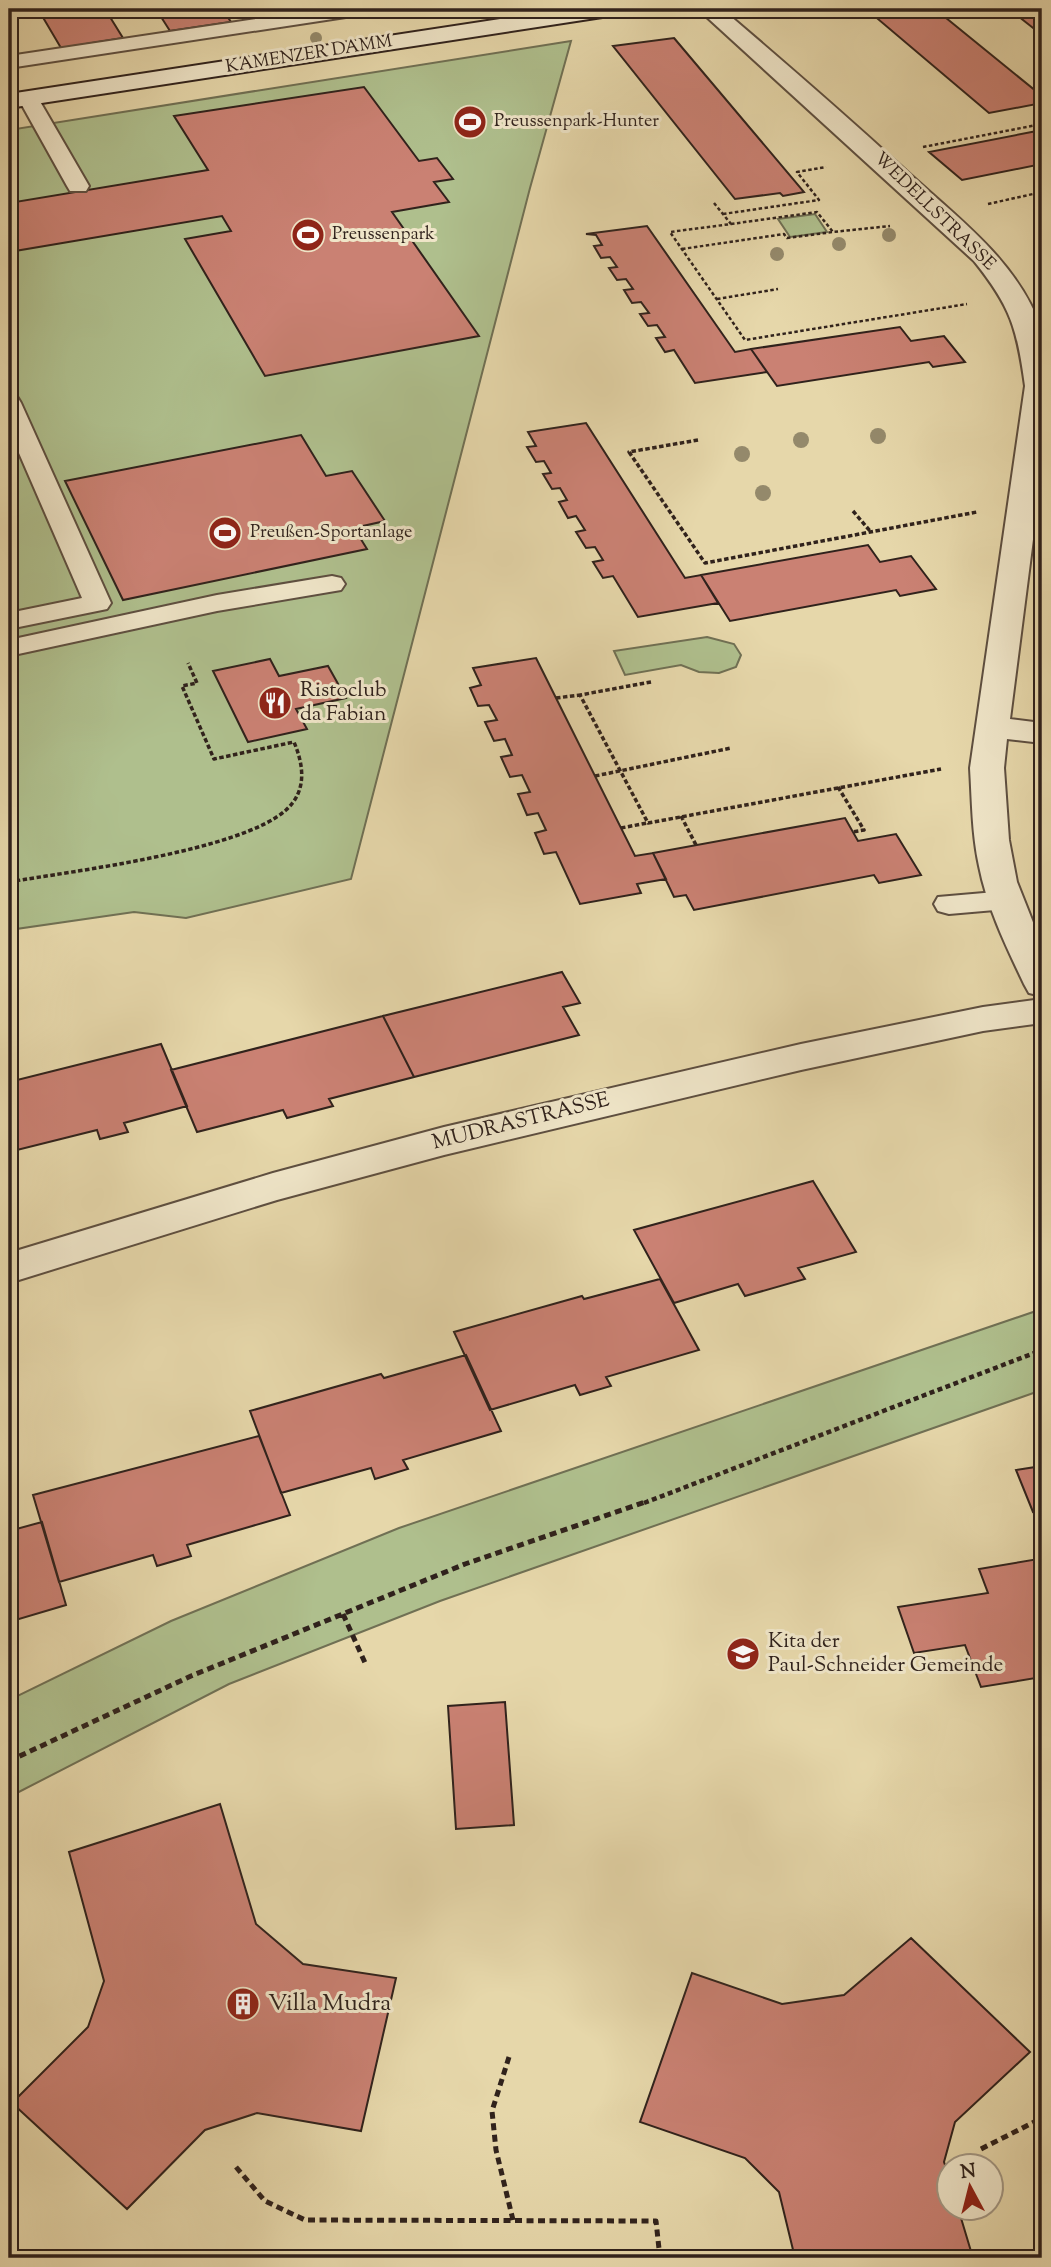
<svg xmlns="http://www.w3.org/2000/svg" width="1051" height="2267" font-family="'Sorts Mill Goudy',serif">
<rect width="100%" height="100%" fill="#e6d7aa"/>
<filter id="stains"><feTurbulence type="fractalNoise" baseFrequency=".00286" numOctaves="4"/><feColorMatrix values="0 0 0 0 .2 0 0 0 0 .09 0 0 0 0 .02 0 0 0 .5 -.17"/></filter>
<radialGradient id="worn" r=".72"><stop offset=".6" stop-color="#630" stop-opacity="0"/><stop offset="1" stop-color="#630" stop-opacity=".3"/></radialGradient>
<path fill="#afbf8d" stroke="#707054" stroke-width="2" d="M571,41L530,188L351,879L186,918L134,912L9,930V130Z
M815,214L827,232L790,237L778,219Z
M707,637L734,644L741,655L736,667L719,673L699,672L681,665L625,675L614,651Z
M1042,1309V1390L440,1601L229,1684L9,1797V1700L171,1621L399,1528Z"/>
<path fill="#ca8173" stroke="#30221c" stroke-width="2" d="M38,9H105L123,38L61,48Z
M156,9H240L225,13L231,22L170,31Z
M274,9H320L279,15Z
M903,9H935L1042,96V103L989,113L872,14Z
M1009,9H1042V35Z
M674,38L804,192L783,196L780,193L735,199L613,46Z
M364,87L419,161L437,158L453,179L434,182L449,202L392,212L479,336L265,376L185,239L231,231L222,216L9,252V203L208,170L174,116Z
M1042,130V164L962,180L929,152Z
M647,226L735,352L751,349L767,372L695,383L674,350L665,352L656,338L665,337L657,325L648,326L640,314L649,313L641,302L632,303L624,290L633,289L626,279L617,280L609,268L617,267L610,257L601,258L594,246L602,245L596,235L586,234Z
M900,327L911,341L944,336L965,362L933,367L929,362L777,386L751,349Z
M586,423L685,578L701,575L718,603L638,617L613,576L603,578L593,562L603,560L595,547L586,548L576,532L585,530L576,516L568,518L559,502L567,500L560,488L552,489L543,474L551,473L544,461L536,462L527,447L536,446L528,432Z
M301,435L326,476L352,471L385,521L354,528L367,549L123,600L65,481Z
M868,545L880,562L911,556L936,589L900,596L896,590L730,621L701,575Z
M536,658L635,856L653,853L666,879L637,884L641,893L580,904L556,852L544,854L535,833L546,830L538,813L527,815L518,794L530,792L522,775L510,777L501,757L512,755L505,739L494,741L485,722L497,720L489,705L478,706L470,688L481,685L473,668Z
M270,659L279,676L328,666L346,698L296,709L307,729L248,742L213,671Z
M845,818L858,841L896,834L921,875L879,883L874,875L694,910L686,895L674,897L653,853Z
M562,972L580,1003L563,1007L579,1035L414,1077L383,1016Z
M383,1016L414,1077L329,1099L333,1106L287,1118L283,1110L197,1132L171,1070Z
M161,1044L187,1106L124,1123L128,1132L100,1139L97,1130L9,1152V1082Z
M813,1181L856,1252L798,1268L805,1279L745,1296L738,1284L674,1303L634,1230Z
M660,1279L699,1350L606,1377L611,1386L580,1395L575,1385L490,1410L454,1332L582,1296L584,1299Z
M466,1355L501,1431L403,1460L408,1469L375,1479L371,1468L281,1493L250,1411L381,1374L384,1378Z
M259,1436L290,1515L187,1545L191,1556L157,1566L153,1555L59,1582L33,1495Z
M1042,1466V1510L1033,1512L1016,1470Z
M42,1522L66,1605L9,1622V1531Z
M1038,1559L1042,1569V1677L981,1687L965,1645L914,1653L898,1607L988,1593L979,1569Z
M505,1702L514,1825L456,1829L448,1706Z
M220,1804L256,1924L303,1964L396,1978L361,2131L257,2113L205,2130L127,2209L12,2103L88,2027L104,1981L69,1852Z
M911,1938L1030,2052L955,2122L944,2162L950,2179V2208H958L973,2258H795L779,2192L745,2158L640,2122L692,1973L782,2004L844,1995Z"/>
<g fill="none" stroke-linecap="round" stroke-linejoin="round">
<defs>
<path id="service" d="M322,9H369L359,15L9,68V56Z
M28,92L35,94L38,98L89,186L86,191H70L67,186L18,98L21,94Z
M9,396L18,398L21,403L111,603L107,609L9,629V613L82,598L9,430Z
M332,576L341,578L345,584L341,590L217,611L9,656V640L217,595Z
M1007,891L1018,894L1022,901L1018,908L949,914L938,911L934,904L938,897Z"/>
<path id="minor" d="M698,9H722C783,61 843,113 902,167C955,216 1019,261 1042,331V469L1010,719L1042,723V743L1007,739L1004,768L1009,840L1017,882L1042,945V996L1029,993L1024,984C1006,946 987,907 979,866C972,834 972,801 970,768L1025,386C1017,328 1011,307 974,261Z
M1042,999V1023L983,1031L801,1070L444,1155L277,1200L9,1283V1253L273,1173L444,1127L801,1044L983,1007Z"/>
<path id="secondary" d="M566,9H620L617,14L609,16L9,108V94Z"/>
</defs>
<use href="#service" stroke="#5e4f40" stroke-width="4"/>
<use href="#minor" stroke="#5e4f40" stroke-width="4"/>
<use href="#secondary" stroke="#30221c" stroke-width="4"/>
<path stroke="#30221c" stroke-width="2.5" stroke-dasharray="3.5 2.5" stroke-linecap="butt" d="M923,147L1042,124
M714,203L731,224L670,232L745,340L967,304
M988,204L1042,192
M723,214L819,200L797,172L826,167
M731,224L817,212L833,232L890,226
M682,249L784,234L787,238L833,232
M717,299L778,289"/>
<path stroke="#30221c" stroke-width="3.5" stroke-dasharray="4.5 2.5" stroke-linecap="butt" d="M698,440L629,452L705,563L977,512
M853,511L870,531
M651,682L580,695L648,823L941,769
M556,698L580,695
M595,776L731,748
M838,787L864,830L853,832
M681,816L696,845
M621,828L647,823
M9,882C73,871 240,851 286,810C307,791 304,766 294,742L214,759L182,686L197,683L188,663"/>
<path stroke="#30221c" stroke-width="4.5" stroke-dasharray="5 3.5" stroke-linecap="butt" d="M644,1503L1042,1350"/>
<path stroke="#30221c" stroke-width="5" stroke-dasharray="7 4.5" stroke-linecap="butt" d="M343,1614L366,1665
M9,1761L191,1676L465,1564L648,1501
M509,2057L492,2111L496,2150L513,2220
M981,2149L1042,2118
M236,2167L265,2201L305,2220L656,2221L660,2258"/>
<use href="#service" fill="#efe5c8" fill-rule="evenodd"/>
<use href="#minor" fill="#efe5c8" fill-rule="evenodd"/>
<use href="#secondary" fill="#efe5c8" fill-rule="evenodd"/>
</g>
<g fill="#94896b">
<circle cx="316" cy="38" r="6"/>
<circle cx="889" cy="235" r="7"/>
<circle cx="839" cy="244" r="7"/>
<circle cx="777" cy="254" r="7"/>
<circle cx="878" cy="436" r="8"/>
<circle cx="801" cy="440" r="8"/>
<circle cx="742" cy="454" r="8"/>
<circle cx="763" cy="493" r="8"/>
</g>
<defs>
<symbol id="stadium-disc" viewBox="-11 -11 22 22"><circle r="9.5" fill="#8f2418" stroke="#efe5c8"/><path d="M0-5a6.5 5 0 1 0 0 10a6.5 5 0 1 0 0-10ZM-3.5-1.8h7v3.6h-7Z" fill="#fff"/></symbol>
<symbol id="restaurant-disc" viewBox="-11 -11 22 22"><circle r="9.5" fill="#8f2418" stroke="#efe5c8"/><path d="M-5-6h1v4h1v-4h1v4h1v-4h1v5L-1.5 .5V6h-2V.5L-5-1ZM5-6V6H3V1.5H1.5Q1.5-4 5-6Z" fill="#fff"/></symbol>
<symbol id="school-disc" viewBox="-11 -11 22 22"><circle r="9.5" fill="#8f2418" stroke="#efe5c8"/><path d="M0-5L7-2L0 1L-7-2ZM-4 1L0 2.5L4 1V4Q0 6-4 4Z" fill="#fff"/></symbol>
<symbol id="building-disc" viewBox="-11 -11 22 22"><circle r="9.5" fill="#8f2418" stroke="#efe5c8"/><path d="M-4-6H4V6H1V3H-1V6H-4ZM-2.5-4.3h1.7v1.8h-1.7ZM.8-4.3h1.7v1.8H.8ZM-2.5-1h1.7V.8h-1.7ZM.8-1h1.7V.8H.8Z" fill="#fff"/></symbol>
</defs>
<g fill-rule="evenodd">
<use href="#stadium-disc" x="451" y="103" width="38" height="38"/>
<use href="#stadium-disc" x="289" y="216" width="38" height="38"/>
<use href="#stadium-disc" x="206" y="514" width="38" height="38"/>
<use href="#restaurant-disc" x="256" y="684" width="38" height="38"/>
<use href="#school-disc" x="724" y="1635" width="38" height="38"/>
<use href="#building-disc" x="224" y="1985" width="38" height="38"/>
</g>
<g text-anchor="middle" dominant-baseline="central" stroke-width="6" stroke-linejoin="round" paint-order="stroke">
<g font-size="18" fill="#30221c" stroke="#efe5c8">
<text transform="translate(309 55) rotate(-9)">KAMENZER DAMM</text>
<text transform="translate(934 212) rotate(44)">WEDELLSTRASSE</text>
</g>
<g font-size="18" fill="#30221c" stroke="#efe5c8" text-anchor="start">
<text x="494" y="122">Preussenpark-Hunter</text>
<text x="332" y="235">Preussenpark</text>
<text x="250" y="533">Preußen-Sportanlage</text>
</g>
<g font-size="21" fill="#30221c" stroke="#efe5c8" text-anchor="start">
<text x="300" y="691">Ristoclub<tspan x="300" dy="24">da Fabian</tspan></text>
<text x="768" y="1642">Kita der<tspan x="768" dy="24">Paul-Schneider Gemeinde</tspan></text>
</g>
<g font-size="21" fill="#30221c" stroke="#efe5c8">
<text transform="translate(521 1122) rotate(-14)">MUDRASTRASSE</text>
</g>
<g font-size="24" fill="#30221c" stroke="#efe5c8" text-anchor="start">
<text x="268" y="2004">Villa Mudra</text>
</g>
</g>
<rect width="1051" height="2267" fill="none" stroke="#e6d7aa" stroke-width="35"/>
<rect x="10" y="10" width="1030" height="2246" fill="none" stroke="#30221c" stroke-width="3.5"/>
<rect x="18" y="18" width="1016" height="2232" fill="none" stroke="#30221c" stroke-width="2"/>
<g transform="translate(970 2187) rotate(353)"><circle r="33" fill="#efe5c8" stroke="#a39783" stroke-width="2"/>
<path d="M0-5L12 26L0 18L-12 26Z" fill="#8f2418"/>
<text y="-10" font-size="19" font-weight="bold" text-anchor="middle" fill="#30221c">N</text>
</g>
<rect width="100%" height="100%" filter="url(#stains)"/>
<rect width="100%" height="100%" fill="url(#worn)"/>
</svg>
